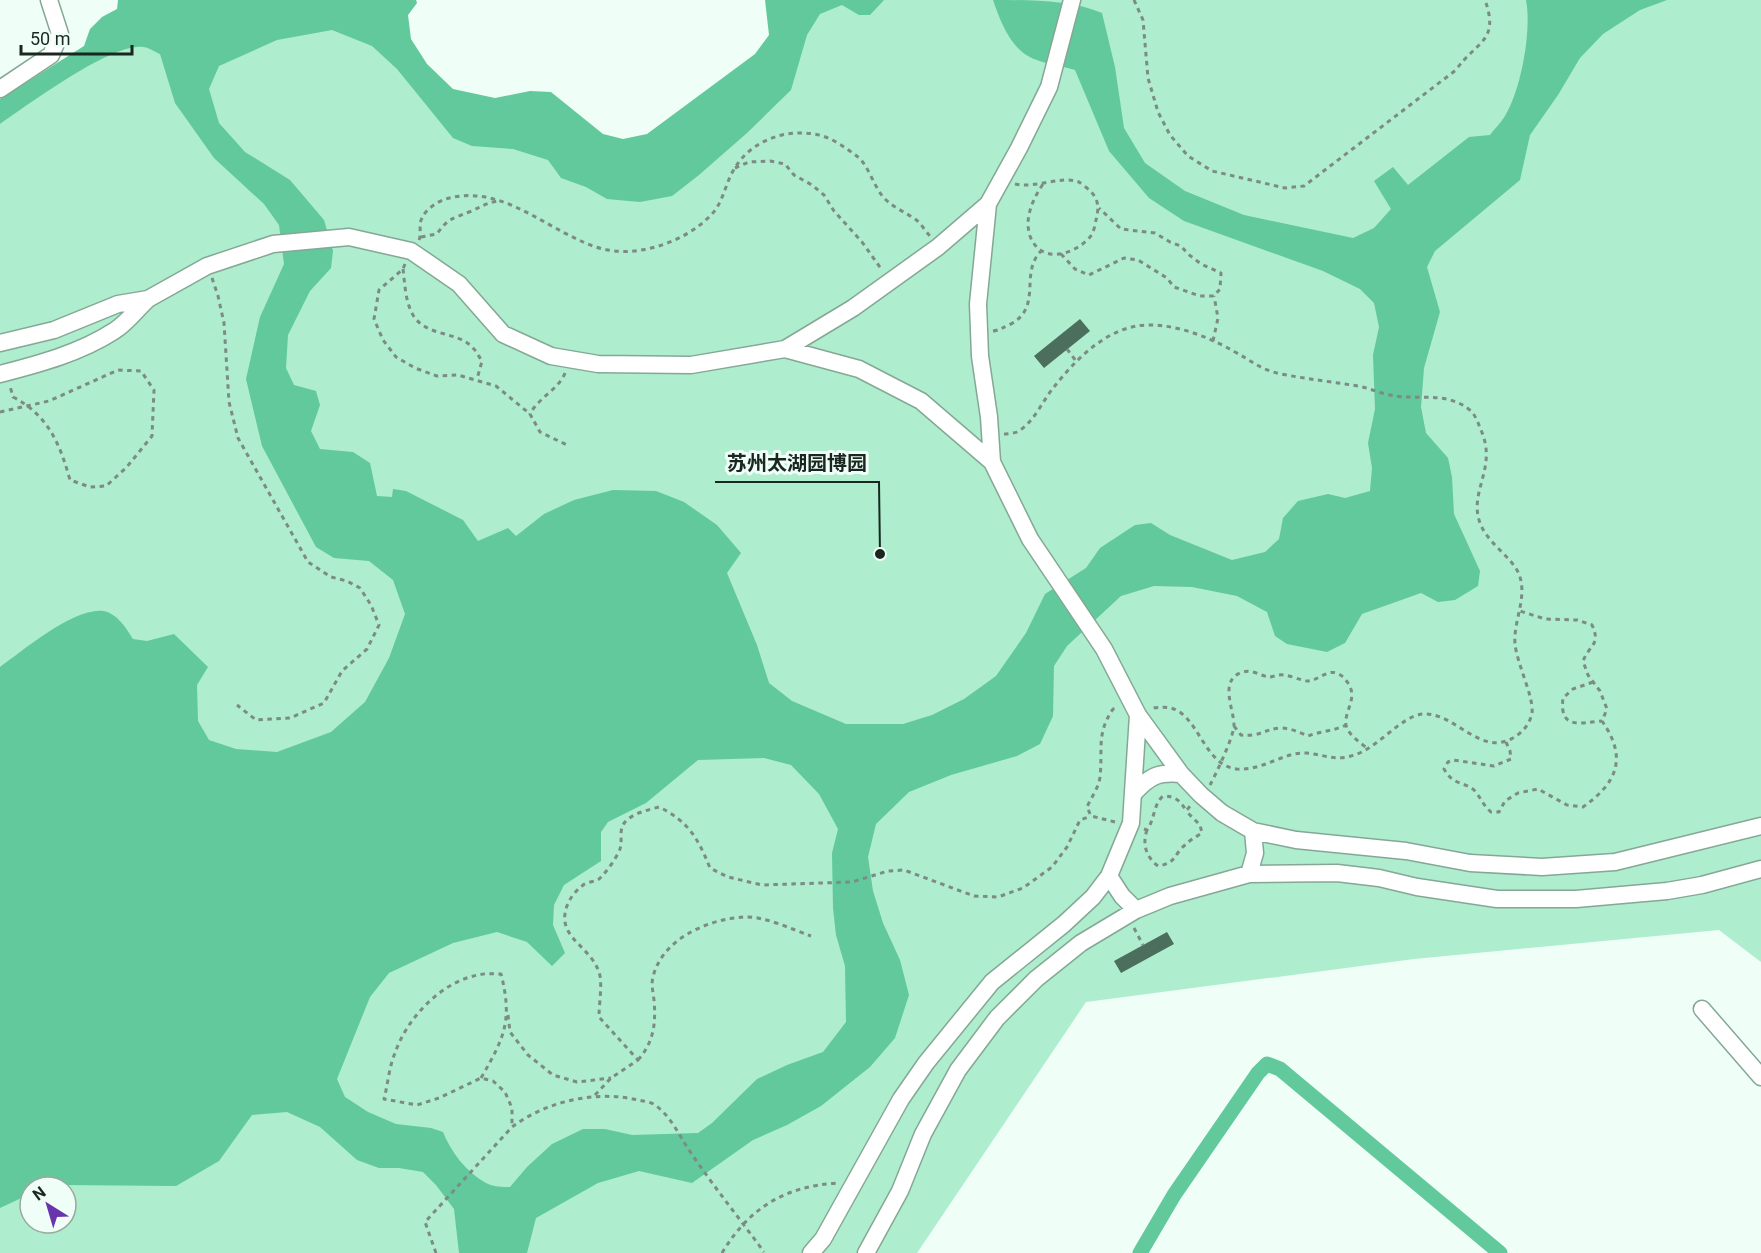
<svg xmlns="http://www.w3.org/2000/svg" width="1761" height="1253" font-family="Roboto,'Noto Sans SC',sans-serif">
<rect width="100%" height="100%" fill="#effef6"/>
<path fill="#aeedcd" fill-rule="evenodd" d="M786,0H1761V962L1719,930L1414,959L1086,1002L917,1253H0V116L86,58L162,33L360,14L434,86L652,178L780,80ZM30,1187H66V1223H30Z"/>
<path fill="#61c99b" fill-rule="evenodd" d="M118,0H416L417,3L408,15L411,39L427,64L453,89L495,98L530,91L551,92L603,134L623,139L647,134L755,54L769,35L765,0H884L870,15H859L842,5L820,14L807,35L791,90L747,133L699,175L672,196L640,202L607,199L586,187L561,178L548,160L513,149L472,146L453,138L397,69L372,46L332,30L277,40L219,66L209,89L219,123L245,152L290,180L324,220L333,251L331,268L310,291L288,335L286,368L294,385L316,391L320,405L311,431L320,449L353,452L370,463L377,496L392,497L393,489L406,491L463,520L478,541L508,528L516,536L544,514L574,500L613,490L656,491L684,502L717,525L741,553L727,573L757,645L769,683L792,701L846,724H903L932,715L964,699L996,676L1026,633L1045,594L1086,568L1100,548L1135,525L1151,523L1170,535L1232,560L1265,552L1279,539L1283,518L1298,501L1328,494L1345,498L1370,491L1372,468L1368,443L1375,409L1373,355L1379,327L1374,303L1360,289L1323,271L1184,221L1149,198L1109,151L1075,70C1062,66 1039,63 1028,56C1009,45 1000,20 993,0C1028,0 1071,0 1102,13L1115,67L1124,128L1145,163L1185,191L1244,215L1353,238L1374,228L1391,209L1374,181L1393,167L1408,185L1469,137L1490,135C1494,129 1501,123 1505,116C1521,90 1532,30 1526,0H1667L1640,10L1603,34L1580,58L1558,95L1530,135L1520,180L1435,251L1427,267L1440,312L1424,368L1421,407L1426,433L1448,458L1452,477L1454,514L1480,571L1478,586L1455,600L1438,602L1421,593L1362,614L1345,643L1327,652L1287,644L1275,636L1267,612L1237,596L1192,587L1154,586L1121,596L1067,646L1054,666L1053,716L1040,744L1017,756L951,775L909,792L876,824L868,857L873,891L883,923L900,960L909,995L895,1038L870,1067L821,1106L787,1125L753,1140L692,1183L639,1171L598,1183L536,1218L527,1253H459L454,1209L436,1185L423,1172L399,1168H379L357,1160L320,1127L287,1112L252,1115L219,1161L176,1186L62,1185L54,1187H30V1194L0,1208V667C24,650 73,608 103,611C117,613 126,628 133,639L147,641L174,634L208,667L197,685L198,721L209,740L236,749L277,752L331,732L365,702L389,658L405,614L393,580L369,561L334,558L316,547L262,446L246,379L260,317L284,264L279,225L264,204L214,158L175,103L160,54C155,52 148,47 143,47C111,43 28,105 0,124V99L84,46L90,29L102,17L117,9ZM764,758L791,765L819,794L838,829L832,853L833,908L836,935L845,966L846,1022L823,1052L787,1065L757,1079L712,1123L698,1133L632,1135L605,1129H583L552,1144L527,1167L510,1187C503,1187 493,1187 486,1183C466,1172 451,1152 443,1132L431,1128L396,1124L368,1112L345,1097L337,1079L370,997L389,973L453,943L497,932L527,942L552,966L565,953L553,925L554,905L564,885L601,861V832L608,822L646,803L698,760Z"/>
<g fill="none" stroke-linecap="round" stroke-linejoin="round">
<path stroke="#61c99b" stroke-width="15" d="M1140,1253L1174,1195L1258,1073L1267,1064L1280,1069L1500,1253"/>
</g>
<path fill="#4c6e5d" d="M1080,319L1090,331L1044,368L1034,356Z
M1167,932L1174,944L1121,973L1114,961Z"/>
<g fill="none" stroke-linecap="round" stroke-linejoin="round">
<defs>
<path id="minor" d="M0,89L51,55L60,34L49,0
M988,204L978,304L980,356L989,417L992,462
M0,343L54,330L118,304L148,299L207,266L273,244L349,237L411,251L459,284L503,334L551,356L598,364L691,365L785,349L859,369L921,401L992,462L1030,539L1104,649L1138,715L1181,774L1201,795L1222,813L1253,831L1296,840L1406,851L1470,863L1542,867L1615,862L1761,826
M785,349L853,308L938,247L988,204L1019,148L1049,87L1072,0
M0,374C39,364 80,353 114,331C127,323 137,309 148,299
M1135,792C1150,776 1158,772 1181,774
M1249,874L1337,873L1379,878L1417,887L1497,899H1576L1667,891L1702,885L1761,869
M1136,910L1122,896L1109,876L1131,823L1138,715
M1702,1009L1761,1077
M811,1253L823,1239L901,1099L926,1063L992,982L1064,924L1093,897L1109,876
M866,1253L900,1191L923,1134L958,1070L997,1018L1036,979L1081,943L1136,910L1170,896L1249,874L1255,853L1253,831"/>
</defs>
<use href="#minor" stroke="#84a895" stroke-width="19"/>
<path stroke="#7c8b83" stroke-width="3" stroke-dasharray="4.5 4.5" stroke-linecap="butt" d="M1134,0L1143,20L1148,78L1158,112L1170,135L1188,156L1212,171L1238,177L1285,188L1304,186L1456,70C1476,41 1500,42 1485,0
M735,168L749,162L770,161L785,164L794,175L812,185L824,195L834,211L862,242L882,270
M1015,184C1035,189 1061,175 1079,182C1082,184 1087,188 1090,191C1099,199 1099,209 1096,220C1095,225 1094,232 1090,237C1074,255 1041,265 1030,236C1024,218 1033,199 1043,184
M421,237L437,234C448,218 452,219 469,212C479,208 486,203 497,201
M419,240C422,233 418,225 422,218C426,209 438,201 446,199C496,184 538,222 581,241C597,249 616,253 634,251C661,248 688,237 708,218C723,205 724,187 733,171C749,142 782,129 814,134C830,136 846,148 858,157C869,166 874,188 885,199C894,208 905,212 915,219C921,223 925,231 930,236
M1061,254L1075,269L1089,275L1124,258L1138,260L1167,278L1174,287L1200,296H1214L1220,289L1221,273L1201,264L1188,254L1181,246L1170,242L1155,233L1121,229L1099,208
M405,264L403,269L379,290L374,319L383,340L396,357L415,368L437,376L458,375L496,386L530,414
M403,269C405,284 405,301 413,315C427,338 458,330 474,349C477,352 479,357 482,361L477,379
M212,278L218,296L224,323L229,402L238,438L308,562L331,577L347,581L360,588L371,605L379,625L367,649L342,671L324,703L290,718L256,720L237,705
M993,331C1000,330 1004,327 1011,324C1043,306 1019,274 1041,251
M1213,341L1218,318L1214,296
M1067,349L1076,361
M565,373C559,389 539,397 530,414L540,432L567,445
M0,412L49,401L118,370L141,371L154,390L152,436L126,468L106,486L90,487L70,480C60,444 48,415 13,397L10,386
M1004,434C1007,434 1015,433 1017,432C1033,424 1043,400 1054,387C1077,358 1109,325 1149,325C1178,325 1209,337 1235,352C1252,361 1261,370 1281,374C1307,379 1333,382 1358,386C1369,388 1379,393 1390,395C1417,401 1447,390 1471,411C1475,415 1478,422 1480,428C1499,467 1468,491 1480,523C1488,544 1511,556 1519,574C1528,598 1513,621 1515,644C1517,664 1534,697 1532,713C1530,724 1522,733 1513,738C1480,757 1455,712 1423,714C1400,716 1377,750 1351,756C1335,761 1321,754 1306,753C1283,752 1263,771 1237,769C1207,766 1200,724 1178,711C1170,706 1161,707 1152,708
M1593,682L1573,689L1563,698C1559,730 1580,723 1602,721
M1234,726L1241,735C1260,737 1265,729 1280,728C1290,728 1299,732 1308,736C1321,731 1334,731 1346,725
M1506,742L1510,751L1511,759L1494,766L1453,760L1448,762L1444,769C1454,787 1466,781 1476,792C1481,799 1484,806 1491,812H1499L1505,801L1518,793L1538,789L1567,805L1583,807C1617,783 1628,758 1602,721L1607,709L1600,691L1588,675L1583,661C1590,644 1601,645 1592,625L1577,620L1545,619L1520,611
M1210,785C1216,774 1234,736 1234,725C1234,709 1218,679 1243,672C1253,669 1262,677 1270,677C1271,677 1278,675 1279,675C1286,674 1295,678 1302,680C1317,686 1328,663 1343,677C1362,696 1344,708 1346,725C1348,735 1361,743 1368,749
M1115,822L1091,816L1087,807C1091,798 1099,787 1100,777C1103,749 1096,734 1113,709H1119
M1144,829L1147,830C1155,819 1153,805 1163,796C1175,796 1181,801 1186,811L1191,805
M1147,830C1142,844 1146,857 1158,866C1177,863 1173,855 1185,845C1190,840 1196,837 1202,833L1200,825L1186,811
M1134,928L1143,945
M508,1015L510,1032L528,1055L553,1075L577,1082L611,1078
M638,1060C654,1042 656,1023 654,1000C653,992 651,984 653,977C662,939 708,919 744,917C765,916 791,929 811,936
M481,1078C504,1038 513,1021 501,974C493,974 485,973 478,975C441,982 407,1018 395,1053C389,1067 388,1084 384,1099L417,1105L439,1098L481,1078L493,1081L505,1092L512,1108V1127
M595,1095L611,1078L638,1060L599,1017C599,1004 602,988 600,976C595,952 568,942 565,922C563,909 571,894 582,886C586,882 594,882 599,879C606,873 617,857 620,849C623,839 618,831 625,822C633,813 648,810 659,807C688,821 698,838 710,868L728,877L762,885L852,882L888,871L904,870L974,896L998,897L1023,888L1052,867L1067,847L1080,820L1091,816
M436,1253L425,1222L512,1127C547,1101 596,1090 638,1100C644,1101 651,1102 655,1105C672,1117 679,1136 691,1153C714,1187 740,1219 764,1252
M722,1253C749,1208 785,1186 838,1183"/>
<use href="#minor" stroke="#fff" stroke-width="16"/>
</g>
<path fill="none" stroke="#192720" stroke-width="2" d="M880 554L879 482H715"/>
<circle fill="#192720" stroke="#effef6" stroke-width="2" cx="880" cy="554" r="6"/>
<g font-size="20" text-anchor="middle" font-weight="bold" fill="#192720" stroke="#effef6" stroke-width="6" stroke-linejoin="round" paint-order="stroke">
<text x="797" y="470">苏州太湖园博园</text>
</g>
<g transform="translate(48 1205) rotate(323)"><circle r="28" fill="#effef6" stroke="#99a8a0" stroke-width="1.5"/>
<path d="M0-4.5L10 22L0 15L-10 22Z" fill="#6935ac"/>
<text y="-9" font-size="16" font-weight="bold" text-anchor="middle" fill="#192720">N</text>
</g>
<path d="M21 45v9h111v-9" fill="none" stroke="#192720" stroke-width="3"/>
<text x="30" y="45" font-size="18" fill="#192720" stroke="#effef6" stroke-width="4.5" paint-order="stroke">50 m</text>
</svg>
